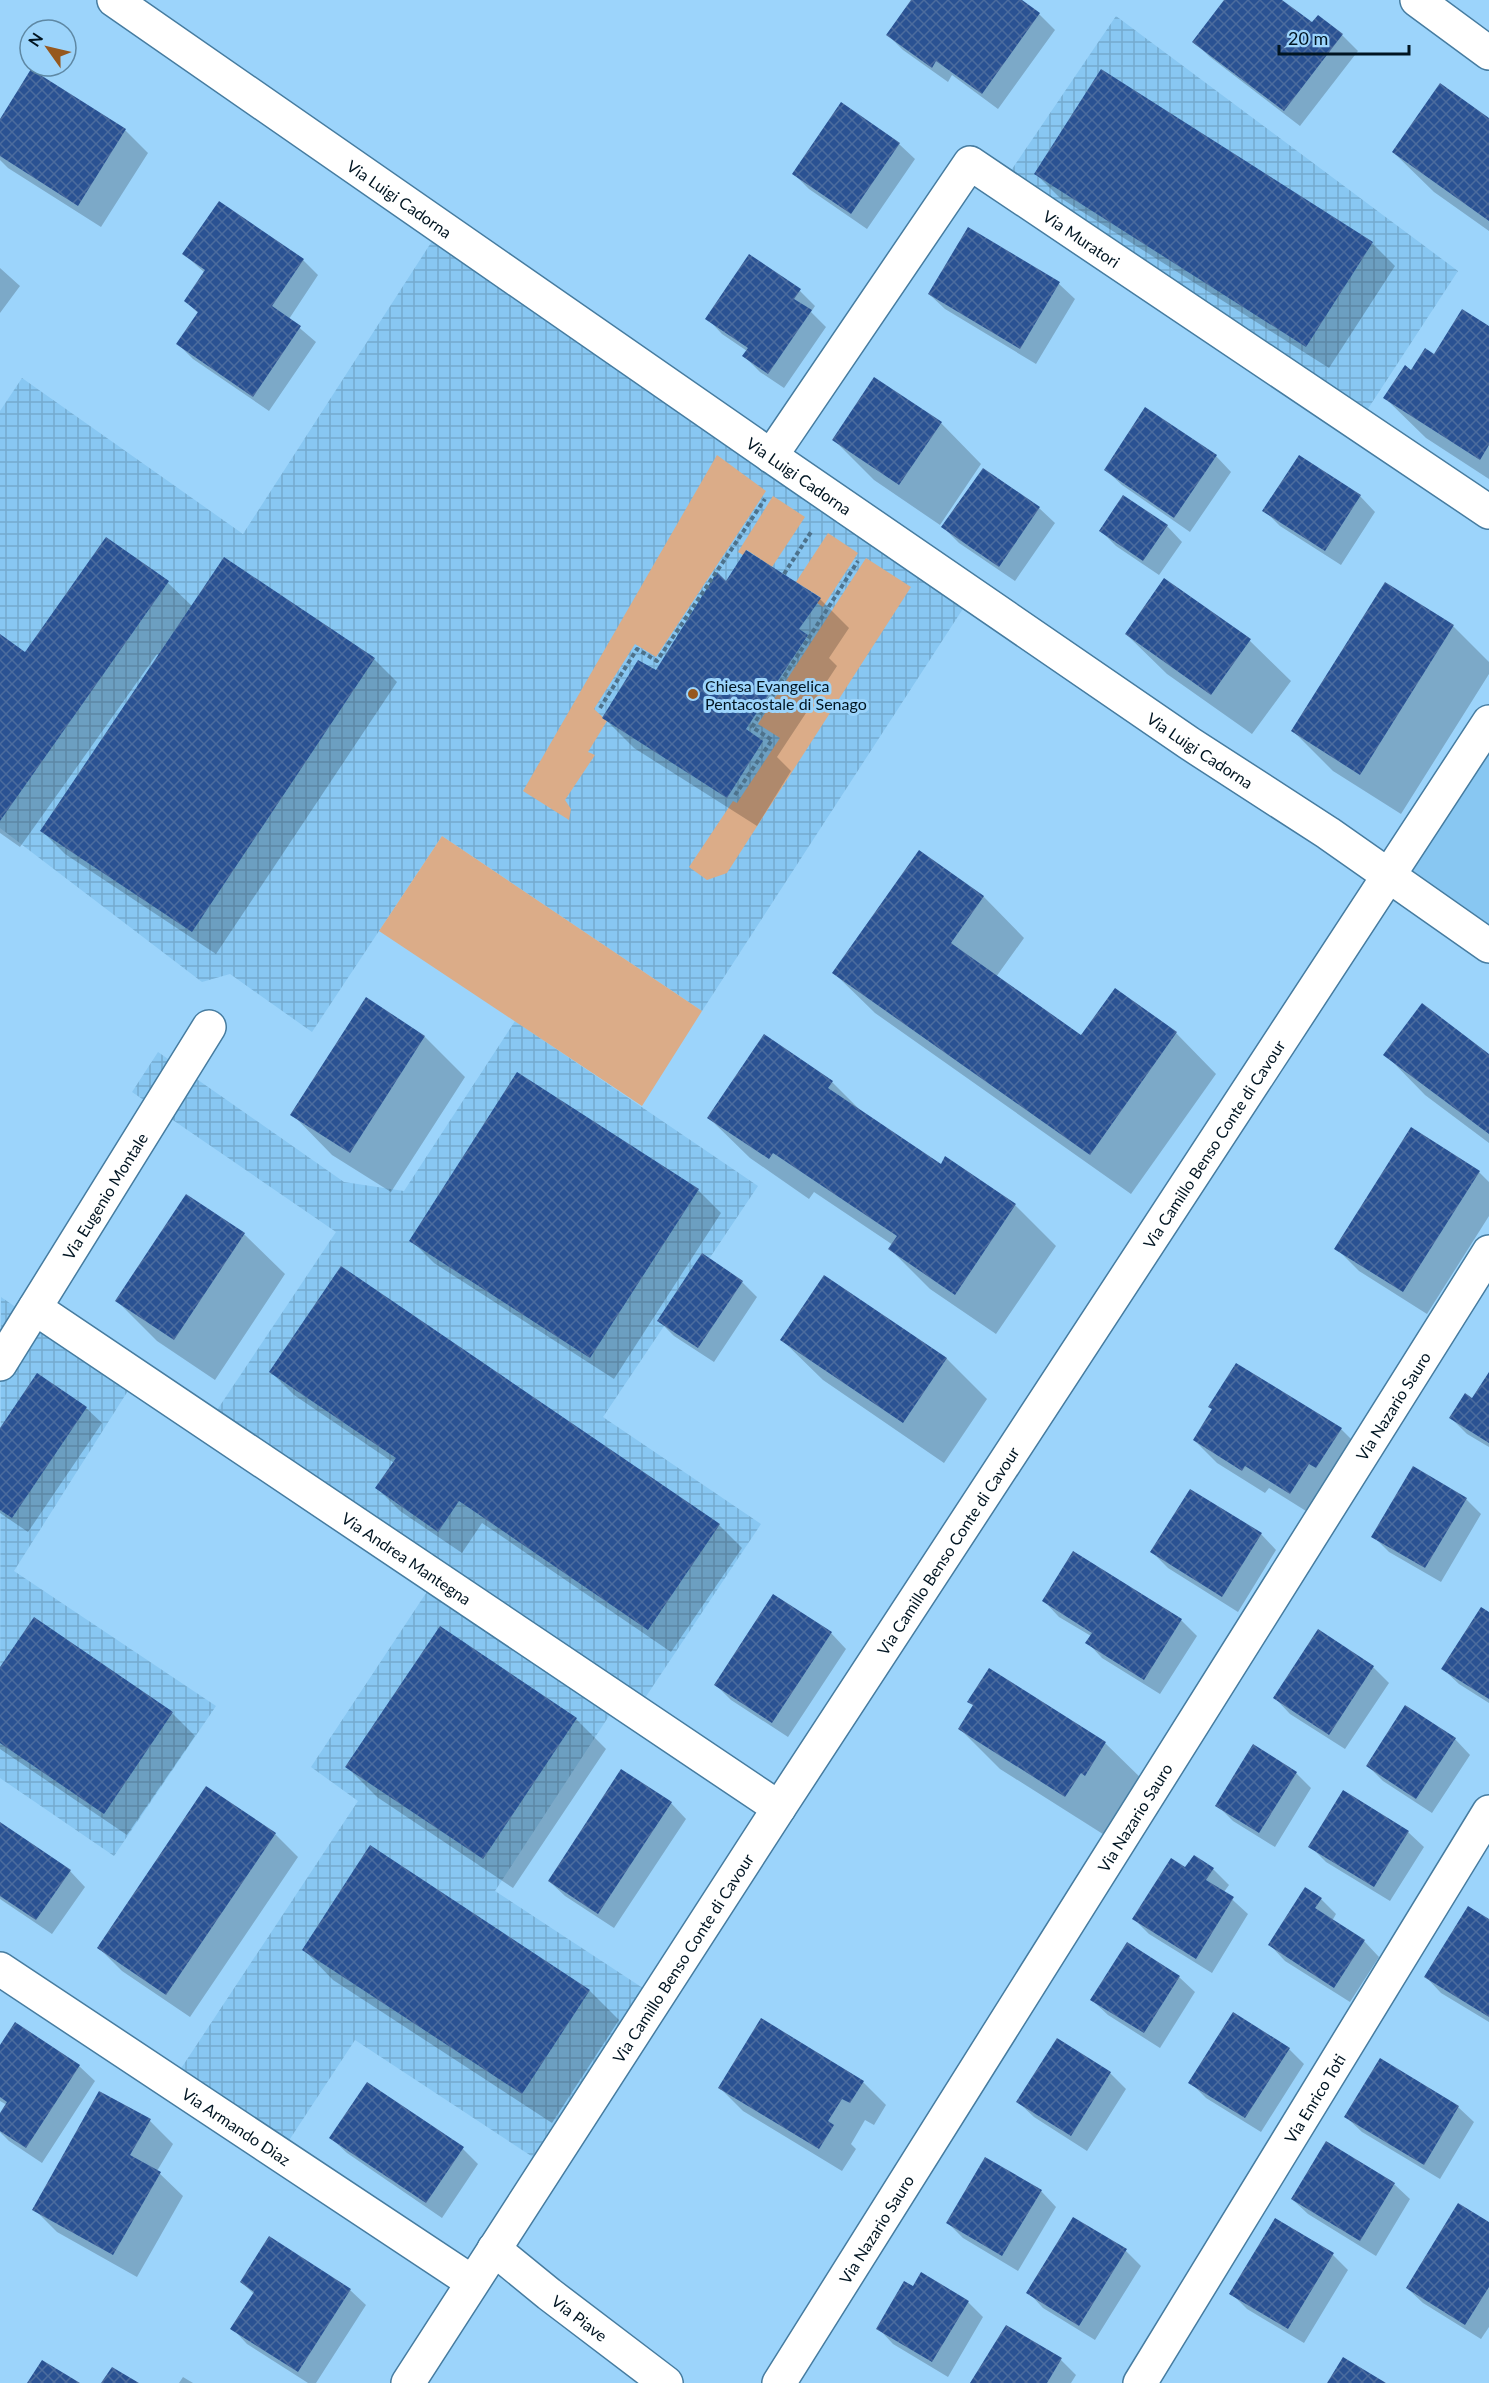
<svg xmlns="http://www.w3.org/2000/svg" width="1489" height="2383" font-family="Lato,sans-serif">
<defs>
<pattern id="industrial-grid" width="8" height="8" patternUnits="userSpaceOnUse" patternTransform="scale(1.5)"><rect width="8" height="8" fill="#88c7f2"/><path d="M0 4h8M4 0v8" fill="none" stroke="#74aacf"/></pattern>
<pattern id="building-cross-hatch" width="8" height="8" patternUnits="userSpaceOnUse" patternTransform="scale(1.5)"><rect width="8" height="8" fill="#2a5293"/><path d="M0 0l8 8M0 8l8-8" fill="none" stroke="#4c6c9e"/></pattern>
</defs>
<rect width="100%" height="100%" fill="#9cd4fb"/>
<path fill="#88c7f2" d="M1489,742V945L1400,877Z"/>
<path fill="url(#industrial-grid)" d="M1116,16L1458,271L1358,424L993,197Z
M436,235L968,601L702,1011L442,836L312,1032L230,974L202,982L0,828V411L22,378L243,534Z
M515,1021L758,1186L603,1417L761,1524L637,1710L620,1699L495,1891L658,1998L548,2167L355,2040L284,2148L176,2076L358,1801L311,1767L438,1575L211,1419L336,1232L132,1092L158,1052L344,1182L404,1191Z
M1,1297L131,1386L14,1571L216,1706L114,1856L0,1778Z"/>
<path fill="#dbac88" d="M717,455L766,491L656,657L635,644L594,709L607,721L588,752L595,755L565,800L571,809L569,820L523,791Z
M773,496L805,517L772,567L747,550L743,555L738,552Z
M828,533L858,553L823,607L817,603L820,597L796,582Z
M866,558L911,587L727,873L707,880L689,867L733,801L737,803L780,738L758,724Z
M442,836L702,1011L642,1106L379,931Z"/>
<path fill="#0003" d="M913,0H1020L1039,14L1055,30L998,109L952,75L948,82L903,50L888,35Z
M1226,0H1279L1312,25L1318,17L1342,35L1358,51L1300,126L1210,57L1194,42Z
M1489,120V231L1434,192L1393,152Z
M0,122L125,130L148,153L101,227L8,168L0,160Z
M899,144L915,159L867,229L809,189L794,174Z
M1036,174L1372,243L1395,266L1329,368L1059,197Z
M968,229L1059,284L1075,299L1036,364L945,309L929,294Z
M184,254L303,260L318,275L289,319L316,342L269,411L193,359L178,344L199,314L186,301L205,273Z
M0,268L20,286L0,313Z
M800,291L815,306L811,312L826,327L784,388L760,372L744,356L747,351L722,334L707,318Z
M1489,327V479L1426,438L1385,398L1412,372L1434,356Z
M941,423L981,464L940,525L874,480L834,440Z
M1216,456L1231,472L1190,532L1122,485L1106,470Z
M1360,496L1375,512L1341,565L1280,526L1264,510Z
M1039,508L1055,523L1015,581L959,543L943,527Z
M1167,526L1182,542L1159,575L1116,546L1101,531Z
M107,539L168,583L192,606L374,659L397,682L216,954L65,854L42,831L159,655L157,654L20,847L0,833V636L25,654Z
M1165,580L1250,641L1291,681L1252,734L1167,674L1126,634Z
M727,583L820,599L849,628L829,658L837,666L777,757L791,771L757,826L634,748L604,718L656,672Z
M1453,626L1489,662V674L1401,814L1333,771L1293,731Z
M919,852L984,897L1024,938L996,977L1082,1037L1176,1033L1216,1074L1131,1194L875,1013L834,973Z
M366,1000L425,1037L465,1077L391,1192L332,1155L292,1114Z
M1385,1054L1489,1056V1143L1425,1095Z
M832,1082L864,1114L941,1166L946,1159L1015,1205L1056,1246L996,1334L930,1289L890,1249L893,1245L814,1192L809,1199L750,1158L709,1118Z
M1479,1172L1489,1182V1216L1427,1314L1359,1271L1336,1248Z
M698,1190L721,1213L614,1379L434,1263L411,1240Z
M187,1196L244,1234L285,1274L215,1380L157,1341L117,1301Z
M825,1277L947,1359L987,1399L944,1463L823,1380L782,1340Z
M742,1282L757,1297L714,1362L674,1336L659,1321Z
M271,1372L719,1525L742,1548L671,1652L482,1523L462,1553L400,1511L377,1488L394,1463L294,1395Z
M1489,1375V1447L1467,1434L1451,1418L1473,1401Z
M1210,1407L1341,1429L1364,1452L1314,1516L1269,1488L1265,1493L1217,1463L1194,1440L1213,1410Z
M86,1408L102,1423L28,1532L0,1513V1431Z
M1466,1499L1481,1514L1441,1582L1389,1552L1373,1536Z
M1261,1534L1276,1550L1238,1612L1168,1568L1152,1552Z
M1044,1601L1181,1620L1197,1636L1160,1694L1102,1658L1087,1642L1091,1636L1059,1617Z
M1489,1614V1703L1459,1684L1443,1669Z
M831,1633L846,1649L788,1737L731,1700L716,1685Z
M1373,1667L1389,1683L1345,1749L1290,1714L1275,1698Z
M0,1670L172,1713L195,1736L127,1835L0,1749Z
M576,1719L606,1749L513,1888L377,1797L347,1767Z
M960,1729L1105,1743L1146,1783L1106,1836L1000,1769Z
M1455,1739L1470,1755L1432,1813L1383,1781L1368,1766Z
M1296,1773L1311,1788L1275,1847L1233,1821L1217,1805Z
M671,1803L686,1819L614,1928L565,1896L549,1881Z
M0,1824L70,1871L85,1887L52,1934L0,1899Z
M1408,1832L1424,1847L1390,1901L1326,1862L1310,1846Z
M275,1834L298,1857L190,2017L122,1971L99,1948Z
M370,1847L590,1991L619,2020L552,2123L333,1980L304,1950Z
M1194,1857L1213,1869L1229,1885L1224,1892L1248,1914L1212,1973L1149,1934L1134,1919L1186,1869Z
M1321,1899L1336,1914L1332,1921L1364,1941L1379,1957L1350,2002L1285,1961L1270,1945Z
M1489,1921V2022L1441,1993L1426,1977Z
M1179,1977L1195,1992L1160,2048L1108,2015L1092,2000Z
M761,2020L863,2082L886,2105L874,2125L865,2120L851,2144L856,2149L842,2171L743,2111L720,2088Z
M1058,2040L1110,2073L1126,2089L1087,2151L1034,2117L1018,2102Z
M0,2047L79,2066L95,2081L42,2163L9,2141L0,2132V2116L7,2105L0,2101Z
M1289,2049L1304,2064L1261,2132L1206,2098L1190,2082Z
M368,2084L463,2149L478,2164L442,2218L347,2153L331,2138Z
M1458,2107L1474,2122L1440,2179L1362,2132L1346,2117Z
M150,2121L173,2144L157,2171L183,2196L137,2277L57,2232L34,2209Z
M1394,2184L1410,2199L1376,2256L1308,2214L1292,2199Z
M1041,2191L1056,2207L1018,2271L963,2238L948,2223Z
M1489,2224V2327L1481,2339L1423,2303L1407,2288Z
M1126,2251L1141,2266L1095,2340L1043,2308L1028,2292Z
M1333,2255L1348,2270L1304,2343L1247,2309L1231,2293Z
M241,2282L350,2290L366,2305L316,2383H308L247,2344L232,2328L254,2294Z
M914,2288L968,2302L983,2317L948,2377L893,2344L878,2328Z
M1061,2360L1076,2375L1071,2383H972Z
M183,2377L193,2383H179Z"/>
<path fill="url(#building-cross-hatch)" d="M911,0H1022L1040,13L982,94L936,61L932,68L886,35Z
M1224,0H1282L1312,22L1318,15L1343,34L1284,111L1192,42Z
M31,69L126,129L78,206L0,156V119Z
M1101,69L1373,242L1306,347L1034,174Z
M1440,83L1489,118V221L1392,152Z
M841,102L900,143L851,214L792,174Z
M219,201L304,259L272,306L301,326L253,397L176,344L198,312L184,301L205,270L182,254Z
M968,227L1060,282L1020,349L928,294Z
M749,254L801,289L794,299L812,310L768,374L742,356L748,348L705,319Z
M1462,309L1489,326V445L1480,460L1383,398L1405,365L1411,370L1425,348L1434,354Z
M874,377L942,422L899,485L832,440Z
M1145,407L1217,455L1174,518L1104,470Z
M1299,455L1361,495L1325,551L1262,511Z
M983,468L1040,507L999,567L941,527Z
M1123,495L1168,525L1143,561L1099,531Z
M106,537L169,581L0,821V634L25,652Z
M746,550L821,598L799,629L808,635L746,729L763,741L727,798L602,718L638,660L656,670L717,572L726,581Z
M224,557L375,658L192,932L40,831Z
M1164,578L1251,639L1211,695L1125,634Z
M1385,582L1454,625L1360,775L1291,731Z
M919,850L984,896L951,943L1081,1035L1115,988L1177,1032L1090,1155L832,973Z
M366,997L425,1036L350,1153L290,1115Z
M1422,1003L1489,1054V1134L1383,1055Z
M764,1034L833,1081L828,1088L941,1164L945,1156L1016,1204L955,1295L888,1249L897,1236L773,1153L769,1159L707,1118Z
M517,1072L699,1189L590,1358L409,1241Z
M1411,1127L1480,1171L1403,1292L1334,1249Z
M186,1194L245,1233L174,1340L115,1301Z
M702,1253L743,1281L698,1348L657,1321Z
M341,1266L720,1524L648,1630L459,1501L438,1532L375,1488L396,1458L269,1372Z
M824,1275L947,1358L903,1423L780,1340Z
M1236,1363L1342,1428L1316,1468L1309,1464L1290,1494L1245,1466L1242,1471L1193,1440L1212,1409L1208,1407Z
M1489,1372V1443L1449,1418L1465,1393L1472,1398Z
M37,1373L87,1407L12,1518L0,1510V1428Z
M1413,1466L1467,1498L1425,1568L1371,1537Z
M1190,1489L1262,1533L1222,1597L1150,1552Z
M1073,1551L1182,1619L1144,1680L1085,1643L1092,1633L1042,1601Z
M773,1594L832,1632L772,1723L714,1685Z
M1481,1607L1489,1612V1699L1441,1669Z
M34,1617L173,1712L104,1814L0,1743V1667Z
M440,1626L577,1718L483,1859L345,1767Z
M1318,1629L1374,1666L1329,1735L1273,1698Z
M989,1668L1106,1742L1085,1776L1081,1773L1065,1797L958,1729L973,1705L967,1702Z
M1405,1705L1456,1738L1416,1799L1366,1766Z
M1253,1744L1297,1772L1259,1833L1215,1806Z
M621,1769L672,1802L598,1914L548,1881Z
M206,1786L276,1833L166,1995L97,1948Z
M1343,1790L1409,1831L1374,1887L1308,1847Z
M0,1822L71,1870L36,1920L0,1896Z
M370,1845L590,1990L522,2094L302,1950Z
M1194,1855L1214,1868L1206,1880L1234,1897L1196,1959L1132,1919L1171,1858L1185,1867Z
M1305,1887L1322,1898L1315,1908L1365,1940L1334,1988L1268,1945Z
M1468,1906L1489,1919V2017L1424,1977Z
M1127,1942L1180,1976L1144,2033L1090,2000Z
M1233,2012L1290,2048L1245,2118L1188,2083Z
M761,2018L864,2081L850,2103L842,2099L828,2121L834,2125L819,2149L718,2088Z
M15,2022L80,2065L26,2148L0,2131V2113L7,2102L0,2097V2045Z
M1057,2038L1111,2072L1071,2136L1016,2102Z
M1380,2058L1459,2106L1424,2165L1344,2117Z
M367,2082L464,2147L426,2203L329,2138Z
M99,2091L151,2119L130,2155L161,2172L113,2255L32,2210Z
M1326,2141L1395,2183L1360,2241L1291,2199Z
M985,2157L1042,2190L1002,2256L946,2223Z
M1458,2203L1489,2222V2287L1465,2325L1406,2288Z
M1073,2217L1127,2249L1079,2326L1026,2293Z
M1275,2218L1334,2253L1288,2329L1229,2294Z
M269,2236L351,2289L298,2372L230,2329L254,2292L240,2282Z
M921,2272L969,2301L932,2362L876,2329L904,2281L913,2286Z
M1006,2325L1062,2358L1047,2383H970Z
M1343,2357L1386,2383H1327Z
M42,2360L80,2383H27Z
M112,2367L139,2383H101Z"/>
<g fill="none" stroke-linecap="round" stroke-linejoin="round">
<defs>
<g id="street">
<path id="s1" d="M114,0L771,456L1189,743L1328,833L1489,946"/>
<path d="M1417,0L1489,53"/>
<path id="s2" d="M771,456L970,163L1489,512"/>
<path id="s3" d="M35,1308L779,1808"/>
<path id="s4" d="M0,1364L209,1027"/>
<path id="s5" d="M0,1969L472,2282"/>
<path id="s6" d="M494,2249L549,2294L666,2383"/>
<path id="s7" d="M408,2383L779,1808L1489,722"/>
<path id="s8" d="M779,2383L1489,1252"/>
<path id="s9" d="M1140,2383L1489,1812"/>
</g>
</defs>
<use href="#street" stroke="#467ca0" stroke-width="36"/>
<path stroke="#4d728c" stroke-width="4" stroke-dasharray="4.5 3" stroke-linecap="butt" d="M784,574L811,532
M600,708L637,649L657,661L765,499
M735,795L772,740L752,727L858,561"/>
<use href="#street" stroke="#fff" stroke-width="33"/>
</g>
<circle fill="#96581e" stroke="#9cd4fb" stroke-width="2" cx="693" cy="694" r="6"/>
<g text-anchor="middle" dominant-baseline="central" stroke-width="6" stroke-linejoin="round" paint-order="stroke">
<g font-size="16" fill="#011522" stroke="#9cd4fb">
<text stroke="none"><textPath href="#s1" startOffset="348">Via Luigi Cadorna</textPath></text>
<text stroke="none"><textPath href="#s2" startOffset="489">Via Muratori</textPath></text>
<text stroke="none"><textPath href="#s1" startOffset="834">Via Luigi Cadorna</textPath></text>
<text stroke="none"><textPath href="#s1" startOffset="1320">Via Luigi Cadorna</textPath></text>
<text stroke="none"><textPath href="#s7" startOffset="1478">Via Camillo Benso Conte di Cavour</textPath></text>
<text stroke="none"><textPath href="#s4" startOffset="198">Via Eugenio Montale</textPath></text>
<text stroke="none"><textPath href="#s8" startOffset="1154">Via Nazario Sauro</textPath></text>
<text stroke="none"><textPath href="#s7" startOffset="992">Via Camillo Benso Conte di Cavour</textPath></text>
<text stroke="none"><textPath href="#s3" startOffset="448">Via Andrea Mantegna</textPath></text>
<text stroke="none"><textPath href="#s8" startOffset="668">Via Nazario Sauro</textPath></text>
<text stroke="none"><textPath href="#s7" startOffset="506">Via Camillo Benso Conte di Cavour</textPath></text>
<text stroke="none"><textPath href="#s9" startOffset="334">Via Enrico Toti</textPath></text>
<text stroke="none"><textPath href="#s5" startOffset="284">Via Armando Diaz</textPath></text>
<text stroke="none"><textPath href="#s8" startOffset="182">Via Nazario Sauro</textPath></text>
<text stroke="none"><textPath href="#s6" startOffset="110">Via Piave</textPath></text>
</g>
<g font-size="16" fill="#011522" stroke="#9cd4fb" text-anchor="start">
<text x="705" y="685">Chiesa Evangelica<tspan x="705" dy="18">Pentacostale di Senago</tspan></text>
</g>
</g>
<g transform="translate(48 48) rotate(304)"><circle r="28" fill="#9cd4fb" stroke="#5e88a4" stroke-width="1.5"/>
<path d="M0-4.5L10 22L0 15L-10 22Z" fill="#96581e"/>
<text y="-9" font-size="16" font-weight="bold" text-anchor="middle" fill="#011522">N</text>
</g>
<path d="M1279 45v9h130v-9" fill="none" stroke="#011522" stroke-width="3"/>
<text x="1288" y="45" font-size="18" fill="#011522" stroke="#9cd4fb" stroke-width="4.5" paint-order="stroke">20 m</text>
</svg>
